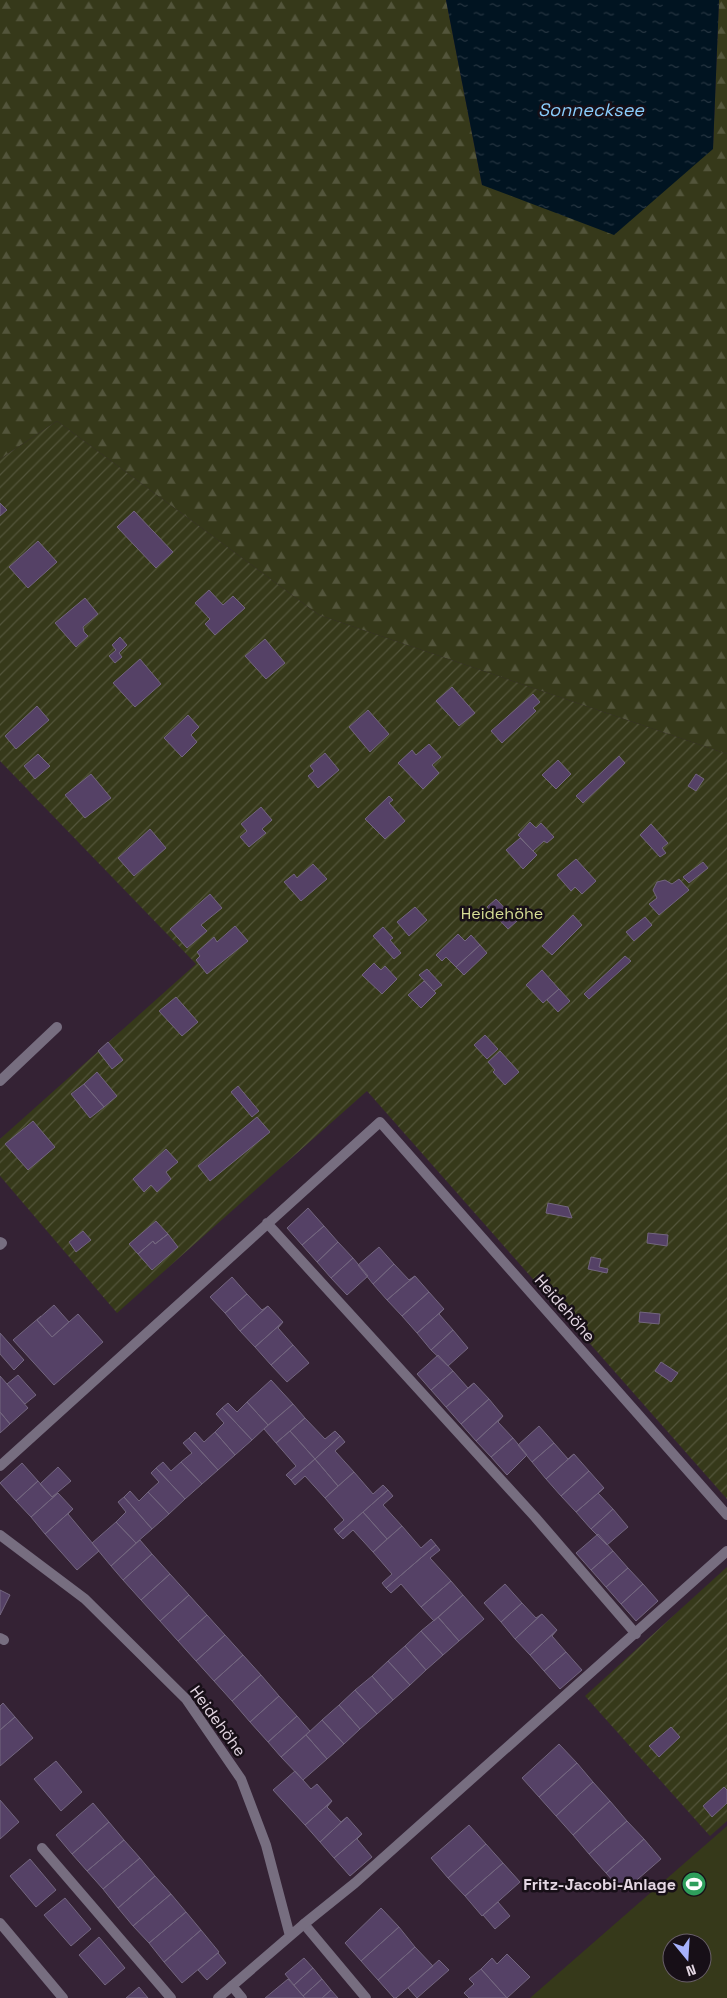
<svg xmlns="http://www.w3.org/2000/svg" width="727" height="1998" font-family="'Space Grotesk',sans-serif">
<defs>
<pattern id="forest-firs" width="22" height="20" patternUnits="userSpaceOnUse" patternTransform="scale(1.25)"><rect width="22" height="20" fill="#36391a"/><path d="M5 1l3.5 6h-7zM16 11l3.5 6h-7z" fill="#53553b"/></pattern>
<pattern id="garden-furrows" width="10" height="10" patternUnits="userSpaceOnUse" patternTransform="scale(1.25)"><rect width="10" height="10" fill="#36391a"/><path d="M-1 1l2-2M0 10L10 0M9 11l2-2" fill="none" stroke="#53553b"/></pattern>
<pattern id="water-ripples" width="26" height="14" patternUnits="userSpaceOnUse" patternTransform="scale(1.25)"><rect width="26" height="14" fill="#011421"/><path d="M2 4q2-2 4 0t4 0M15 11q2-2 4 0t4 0" fill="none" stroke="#263541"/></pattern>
</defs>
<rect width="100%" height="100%" fill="#342234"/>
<path fill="url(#forest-firs)" d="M0,0H446L482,185L713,149L719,0H727V754L319,615L57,421L0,459Z"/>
<path fill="url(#garden-furrows)" d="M57,421L319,615L727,754V1499L367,1091L117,1313L0,1176V1139L196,964L0,761V459Z
M727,1567V1821L710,1836L585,1696Z"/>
<path fill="#36391a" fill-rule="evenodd" d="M727,1826V1998H530ZM672,1943H702V1973H672Z"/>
<path fill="url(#water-ripples)" d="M446,0H719L713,149L614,235L482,185Z"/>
<path fill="#554166" stroke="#73667f" d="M0,503L7,510L0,516Z
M134,511L173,552L156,568L117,527Z
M38,541L57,562L28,588L9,567Z
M209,590L223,605L233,596L245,608L215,635L205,624L210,619L195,603Z
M85,598L98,614L83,627L84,632L88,636L76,647L55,623Z
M120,637L127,645L119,653L122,657L115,663L109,656L116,650L112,645Z
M265,639L285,663L266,679L245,656Z
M140,659L161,684L135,707L113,683Z
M452,687L475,713L459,726L436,701Z
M533,694L540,702L533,708L536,711L502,743L491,731Z
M37,706L49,720L16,749L5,736Z
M368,710L389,734L370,752L349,727Z
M188,715L199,727L191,735L197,742L182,757L164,738Z
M429,744L441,757L432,765L439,773L423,789L398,763L412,750L416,755Z
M325,753L339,770L318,788L308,776L314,771L310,766Z
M38,754L50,766L35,779L24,766Z
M619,756L625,763L583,803L576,796Z
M558,760L571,774L556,789L542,775Z
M91,774L111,798L85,818L65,795Z
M696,774L704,779L696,791L688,786Z
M389,796L393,800L389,803L405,821L385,839L365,819Z
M261,807L272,820L262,829L266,833L249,847L240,837L247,831L241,824Z
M530,822L536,828L541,823L554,837L547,843L544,841L533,851L518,835Z
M651,824L668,843L662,848L666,853L660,857L640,835Z
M150,829L166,848L134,876L118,858Z
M520,838L537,855L523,869L506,850Z
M576,859L596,881L582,894L575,887L571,891L557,875Z
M703,862L708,868L689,883L683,877Z
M313,864L327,879L301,901L284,882L294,874L297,878Z
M679,879L689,890L659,915L649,904L657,898L653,890L657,882L665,880L672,884Z
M210,894L222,908L201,925L207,931L187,948L170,929Z
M496,899L517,921L508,929L487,907Z
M415,907L427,920L409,936L397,922Z
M573,915L582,925L552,955L542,946Z
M645,917L652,925L634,941L626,932Z
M235,926L248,941L207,974L196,960L200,956L197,952L214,937L217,942Z
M383,927L393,938L390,940L401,953L394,959L373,936Z
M458,934L465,941L471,935L480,945L456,967L446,957L442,961L436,955Z
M480,945L487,953L464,975L456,967Z
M625,956L631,961L589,999L584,994Z
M374,963L381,970L385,966L397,979L382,994L362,975Z
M427,969L442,985L434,991L419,975Z
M542,970L559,989L543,1003L526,985Z
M424,981L436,993L421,1008L408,995Z
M559,989L570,1001L558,1012L547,1000Z
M176,997L198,1022L182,1036L159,1011Z
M485,1035L498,1049L487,1059L474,1045Z
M108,1042L123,1060L112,1069L98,1051Z
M500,1051L519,1072L505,1085L493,1072L495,1070L488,1062Z
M97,1072L117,1096L104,1107L84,1084Z
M84,1084L104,1107L90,1118L71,1094Z
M238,1086L259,1111L252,1117L231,1092Z
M257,1117L270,1132L210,1181L198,1166Z
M33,1121L55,1147L28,1170L5,1144Z
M166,1149L178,1162L166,1172L171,1179L157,1192L151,1185L144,1192L133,1179Z
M548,1203L568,1207L572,1218L546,1213Z
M308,1208L324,1226L302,1245L287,1228Z
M156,1221L168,1234L155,1244L153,1241L138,1254L129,1244Z
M324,1226L338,1242L317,1262L302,1245Z
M83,1231L91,1240L76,1252L69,1242Z
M648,1233L668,1235L667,1246L647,1243Z
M168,1234L178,1247L152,1270L138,1254L153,1241L155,1244Z
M338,1242L353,1258L331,1278L317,1262Z
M379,1247L394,1264L373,1284L358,1265Z
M591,1257L601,1259L599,1267L608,1269L607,1273L588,1269Z
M353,1258L368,1276L347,1295L331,1278Z
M394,1264L409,1280L415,1276L387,1300L373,1284Z
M415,1276L429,1292L402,1316L387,1300Z
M232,1277L247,1294L225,1313L210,1297Z
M429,1292L444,1309L417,1333L402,1316Z
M247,1294L262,1310L268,1306L240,1331L225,1313Z
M54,1305L69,1322L52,1337L37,1320Z
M268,1306L283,1322L255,1347L240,1331Z
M444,1309L439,1314L453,1330L431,1350L417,1333Z
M640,1312L660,1314L659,1324L639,1322Z
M78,1314L103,1342L54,1385L13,1340L41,1316L37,1320L52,1337Z
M283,1322L278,1328L293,1345L271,1365L255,1347Z
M453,1330L468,1348L448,1366L431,1350Z
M0,1333L24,1360L14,1370L0,1354Z
M293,1345L309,1363L287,1382L271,1365Z
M438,1355L453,1371L431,1390L417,1374Z
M661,1362L678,1373L671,1382L655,1371Z
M453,1371L468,1388L474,1383L446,1407L431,1390Z
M18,1375L36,1395L25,1404L7,1384Z
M0,1376L28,1408L10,1424L0,1412Z
M271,1380L293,1404L268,1425L247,1402Z
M474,1383L489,1399L461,1424L446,1407Z
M489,1399L503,1416L476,1441L461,1424Z
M247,1402L268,1425L252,1440L222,1408L228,1403L237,1412Z
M293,1404L305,1418L276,1443L264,1429Z
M222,1408L252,1440L235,1455L215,1432L224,1423L216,1414Z
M0,1412L10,1424L0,1433Z
M503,1416L498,1422L513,1438L491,1457L476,1441Z
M305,1418L325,1439L335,1431L340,1436L315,1459L290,1431Z
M539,1426L554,1443L532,1462L518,1445Z
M290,1431L315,1459L291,1480L286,1475L296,1466L276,1443Z
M195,1432L204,1442L215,1432L235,1455L218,1470L189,1438Z
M340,1436L345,1442L335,1451L354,1472L338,1486L315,1459Z
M189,1438L218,1470L202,1484L181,1462L192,1453L183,1443Z
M513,1438L527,1455L507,1475L491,1457Z
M554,1443L568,1459L574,1454L546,1479L532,1462Z
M574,1454L589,1471L561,1496L546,1479Z
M315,1459L338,1486L325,1498L305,1476L295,1485L291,1480Z
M163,1462L171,1471L181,1462L202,1484L185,1499L156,1468Z
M22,1463L38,1481L16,1501L0,1483Z
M58,1467L71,1481L52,1497L40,1484Z
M156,1468L185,1499L169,1514L148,1492L159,1482L151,1473Z
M589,1471L604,1488L576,1512L561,1496Z
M354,1472L373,1494L383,1485L388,1490L338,1534L334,1529L344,1520L325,1498Z
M38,1481L52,1497L58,1493L31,1517L16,1501Z
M604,1488L598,1493L613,1509L591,1529L576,1512Z
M388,1490L393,1496L383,1505L402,1526L387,1539L363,1512Z
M130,1491L139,1501L148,1492L169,1514L152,1529L124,1497Z
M58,1493L73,1509L45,1534L31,1517Z
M124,1497L152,1529L136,1543L116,1522L126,1512L118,1502Z
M73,1509L68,1514L99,1551L77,1570L45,1534Z
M613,1509L628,1527L607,1545L591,1529Z
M363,1512L387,1539L373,1552L353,1530L343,1539L338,1534Z
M116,1522L136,1543L111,1566L92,1543Z
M402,1526L421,1548L431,1539L436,1545L386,1588L382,1583L392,1574L373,1552Z
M598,1534L613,1551L591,1570L576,1553Z
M140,1540L152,1554L123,1580L111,1566Z
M436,1545L440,1550L430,1558L451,1581L421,1607L401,1584L391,1593L386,1588Z
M613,1551L628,1568L606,1587L591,1570Z
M152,1554L170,1574L141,1600L123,1580Z
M628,1568L643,1584L621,1604L606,1587Z
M170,1574L189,1595L160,1621L141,1600Z
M451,1581L463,1595L434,1621L421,1607Z
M505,1584L522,1603L501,1622L484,1603Z
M643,1584L658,1601L636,1621L621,1604Z
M0,1590L10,1595L0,1615Z
M189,1595L207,1615L178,1641L160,1621Z
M463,1595L484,1619L459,1641L438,1617Z
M522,1603L536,1618L542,1614L515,1639L501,1622Z
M542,1614L557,1630L530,1655L515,1639Z
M207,1615L225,1635L196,1661L178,1641Z
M438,1617L459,1641L443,1655L421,1631Z
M557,1630L552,1636L566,1652L544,1671L530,1655Z
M421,1631L443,1655L426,1670L405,1646Z
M225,1635L243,1655L214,1681L196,1661Z
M405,1646L426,1670L410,1685L388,1661Z
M566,1652L582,1670L560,1689L544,1671Z
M243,1655L261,1675L232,1701L214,1681Z
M388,1661L410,1685L393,1700L372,1676Z
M261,1675L279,1696L250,1722L232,1701Z
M372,1676L393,1700L377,1714L355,1690Z
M355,1690L377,1714L360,1729L339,1705Z
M279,1696L297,1716L268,1742L250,1722Z
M3,1703L15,1717L0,1730V1706Z
M339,1705L360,1729L344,1744L322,1720Z
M297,1716L310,1731L281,1757L268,1742Z
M15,1717L33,1738L0,1766V1730Z
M322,1720L344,1744L327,1759L306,1735Z
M671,1727L680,1737L659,1757L649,1746Z
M306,1735L327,1759L303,1780L281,1757Z
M559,1744L577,1763L539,1797L522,1778Z
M56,1761L82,1792L61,1811L34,1779Z
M577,1763L593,1782L556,1816L539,1797Z
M295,1771L311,1789L317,1784L332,1801L305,1825L273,1790Z
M593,1782L610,1801L573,1835L556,1816Z
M724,1787L727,1790V1803L712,1817L703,1806Z
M0,1800L19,1822L0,1839Z
M332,1801L327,1807L341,1822L347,1817L320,1842L305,1825Z
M610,1801L627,1821L589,1854L573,1835Z
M93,1803L109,1822L72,1854L56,1835Z
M347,1817L362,1834L334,1858L320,1842Z
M627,1821L644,1839L606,1873L589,1854Z
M109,1822L124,1840L87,1871L72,1854Z
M469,1825L486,1844L448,1878L431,1858Z
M362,1834L357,1839L372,1857L350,1876L334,1858Z
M644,1839L661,1859L623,1892L606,1873Z
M124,1840L140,1858L103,1889L87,1871Z
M486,1844L503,1863L465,1896L448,1878Z
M140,1858L155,1876L118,1908L103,1889Z
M30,1859L56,1890L36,1907L10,1876Z
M503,1863L520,1882L482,1916L465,1896Z
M155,1876L171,1894L133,1926L118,1908Z
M171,1894L186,1912L149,1943L133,1926Z
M65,1898L91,1929L71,1946L44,1915Z
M498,1902L510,1916L495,1929L483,1915Z
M381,1908L399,1927L361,1961L345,1943Z
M186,1912L201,1930L164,1962L149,1943Z
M399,1927L415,1947L378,1980L361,1961Z
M201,1930L219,1952L182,1983L164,1962Z
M99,1937L125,1968L105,1985L79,1955Z
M415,1947L433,1966L396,1998H394L378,1980Z
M218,1953L226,1963L207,1980L198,1970Z
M507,1954L530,1977L507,1998L481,1969L492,1958L497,1964Z
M304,1958L313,1968L294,1985L285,1974Z
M439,1960L449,1970L417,1998L408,1988Z
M313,1968L322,1979L303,1996L294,1985Z
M481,1969L507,1998H469L464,1993L474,1984L469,1979Z
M288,1979L305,1998H265Z
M322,1979L331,1990L322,1998H305L303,1996Z
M139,1987L148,1998H126Z
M331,1990L338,1998H322Z"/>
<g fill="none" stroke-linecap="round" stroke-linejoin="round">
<path stroke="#776e80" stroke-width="10" d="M0,1081L57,1027
M0,1242L2,1243L0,1245
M0,1638L4,1640
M42,1848L171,1998
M304,1924L366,1998
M232,1986L242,1998"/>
<path stroke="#776e80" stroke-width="10" d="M267,1223L535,1517L636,1634
M0,1466L380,1122L727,1515
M0,1535L85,1599L186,1699L241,1779L266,1845L290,1936
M218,1998L304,1924L355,1883L727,1551"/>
<path stroke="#776e80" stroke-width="10" d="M0,1923L63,1998"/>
</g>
<defs>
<symbol id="stadium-disc" viewBox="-11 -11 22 22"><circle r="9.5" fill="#2e9e5b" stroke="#170f17"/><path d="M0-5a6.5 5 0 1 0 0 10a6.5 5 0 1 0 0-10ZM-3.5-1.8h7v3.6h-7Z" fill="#fff"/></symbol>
</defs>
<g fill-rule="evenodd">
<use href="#stadium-disc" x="680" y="1870" width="28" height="28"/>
</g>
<g text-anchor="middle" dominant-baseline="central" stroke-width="5" stroke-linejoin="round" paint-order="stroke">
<g font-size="16" fill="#d8df96" stroke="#170f17">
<text x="502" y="913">Heidehöhe</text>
</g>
<g font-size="16" fill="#e4d7e3" stroke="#170f17">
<text transform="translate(565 1308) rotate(49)">Heidehöhe</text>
<text transform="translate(218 1721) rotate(54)">Heidehöhe</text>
</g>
<g font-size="16" font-weight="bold" fill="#e4d7e3" stroke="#170f17" text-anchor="end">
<text x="676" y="1884">Fritz-Jacobi-Anlage</text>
</g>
<g font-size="18" font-style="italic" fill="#8acdfc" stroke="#170f17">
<text x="591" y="109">Sonnecksee</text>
</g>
</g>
<g transform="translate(687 1958) rotate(162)"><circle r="24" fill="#170f17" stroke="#695f69"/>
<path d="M0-4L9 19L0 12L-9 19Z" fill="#a6b1fc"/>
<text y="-8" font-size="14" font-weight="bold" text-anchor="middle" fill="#e4d7e3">N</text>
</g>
</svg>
